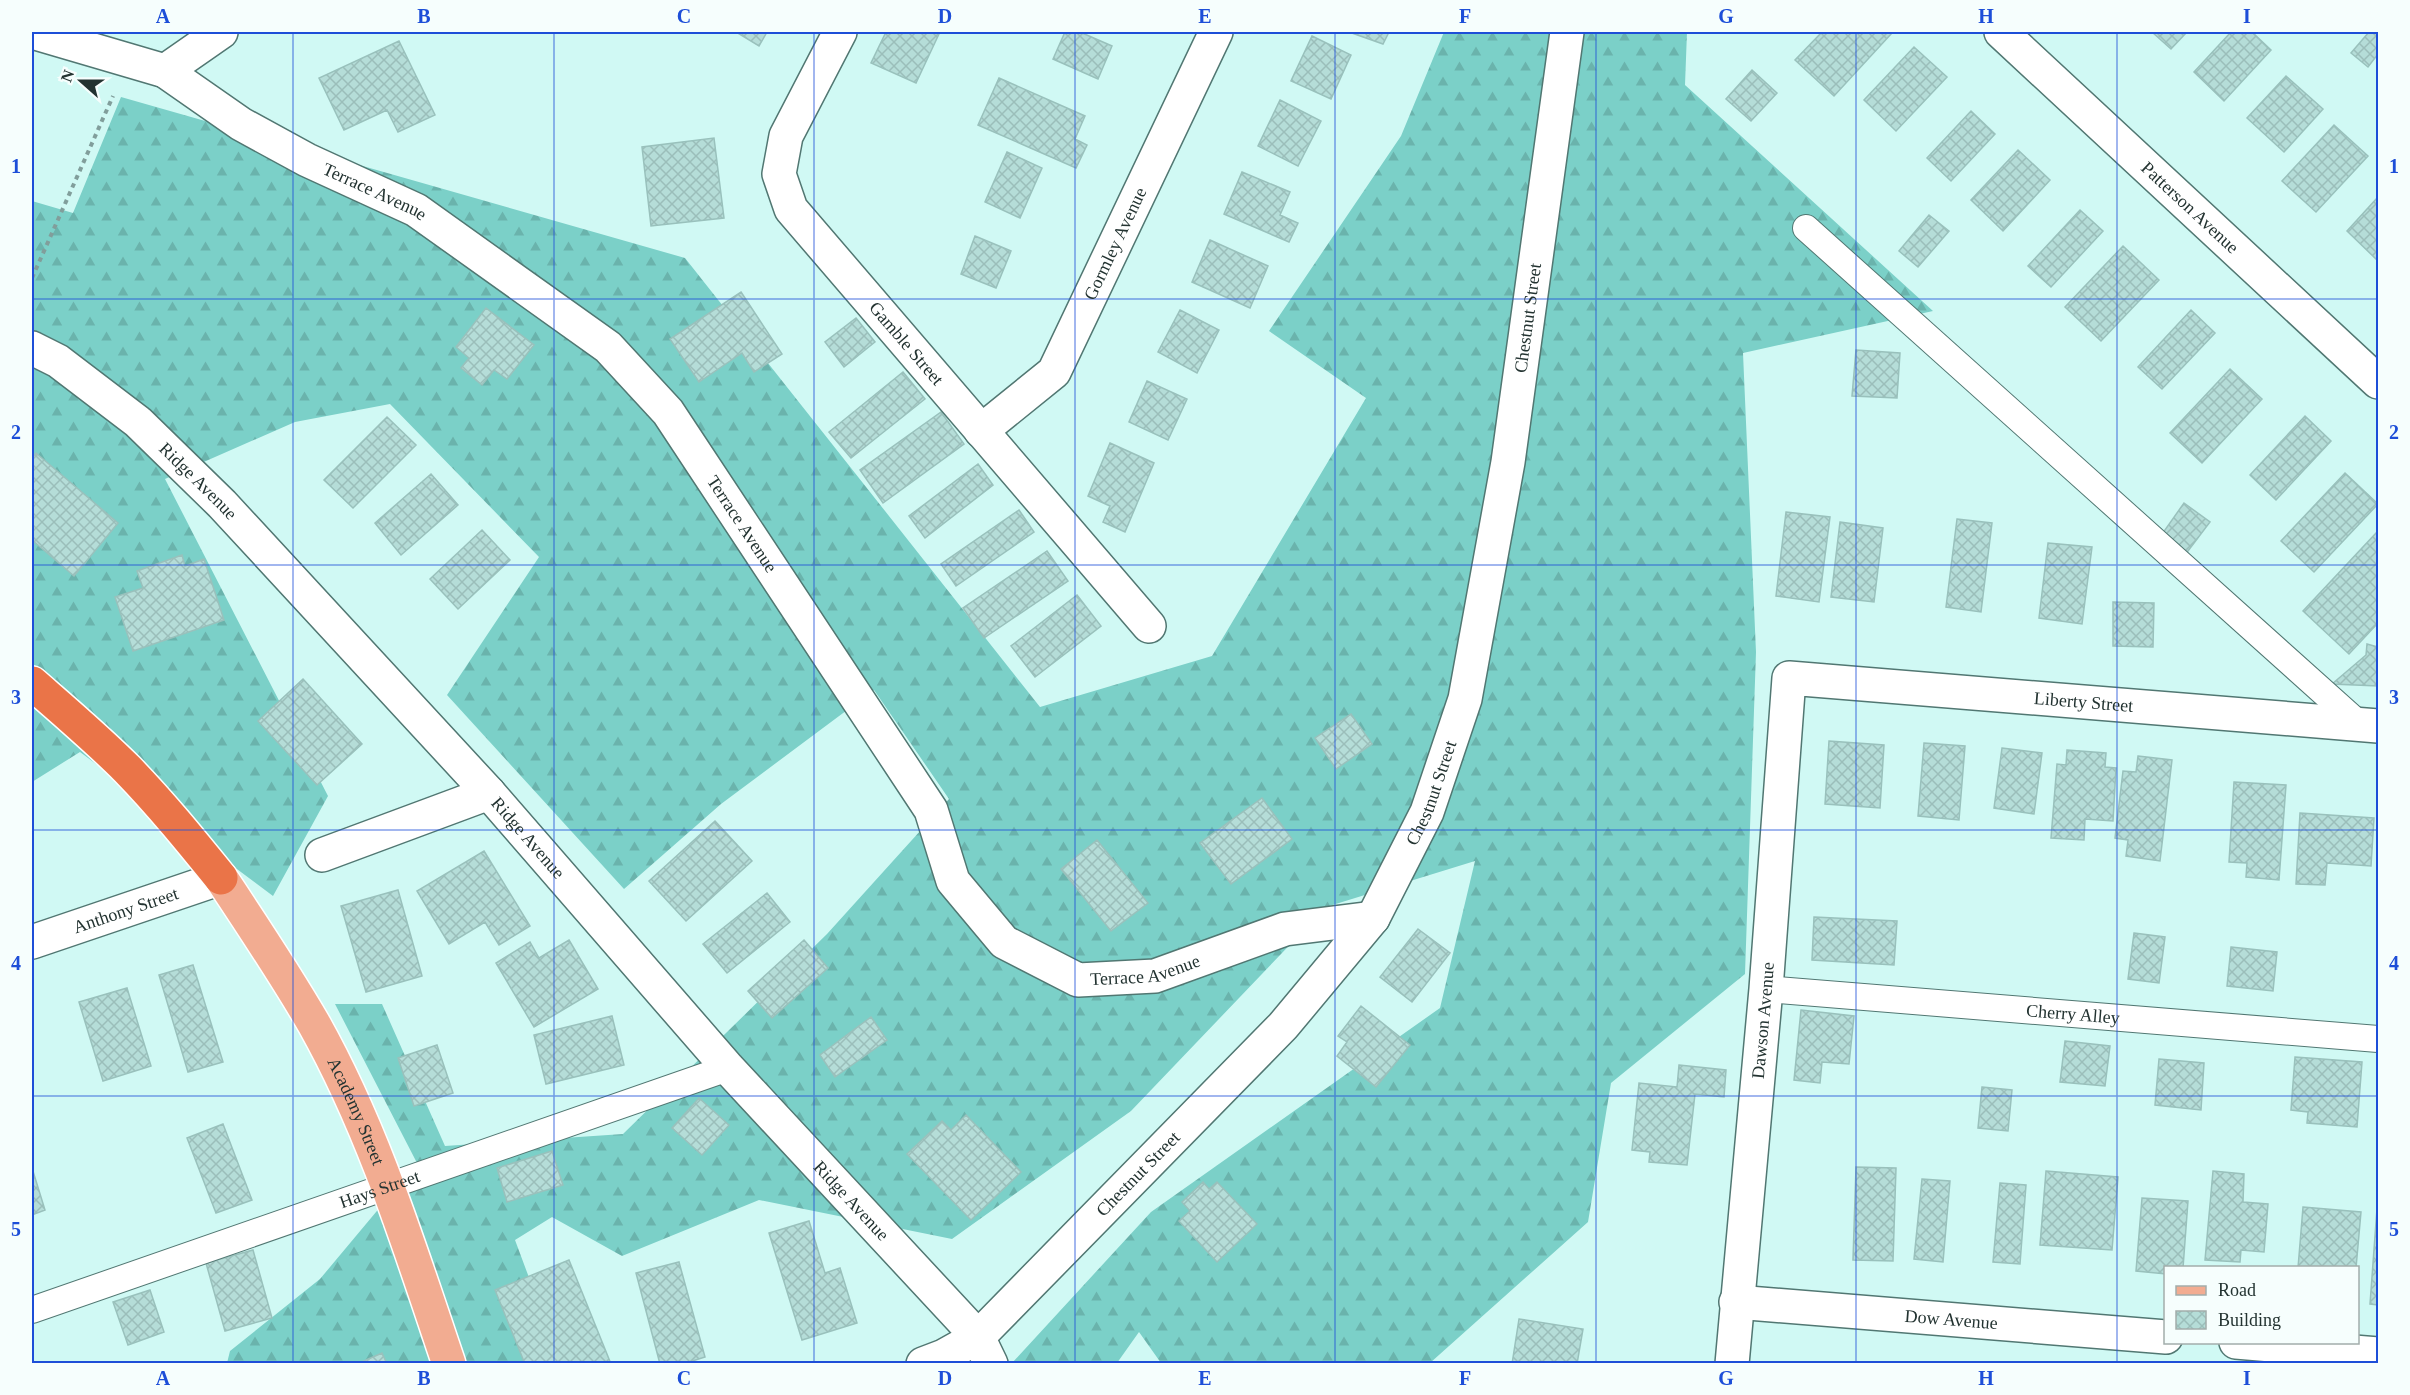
<svg xmlns="http://www.w3.org/2000/svg" width="2410" height="1395" font-family="'Times New Roman',serif">
<defs>
<pattern id="forest-firs" width="22" height="20" patternUnits="userSpaceOnUse" patternTransform="scale(1.5)"><rect width="22" height="20" fill="#7bd0c8"/><path d="M5 1l3.5 6h-7zM16 11l3.5 6h-7z" fill="#6ab3ac"/></pattern>
<pattern id="building-cross-hatch" width="8" height="8" patternUnits="userSpaceOnUse" patternTransform="scale(1.5)"><rect width="8" height="8" fill="#b5ddd8"/><path d="M0 0l8 8M0 8l8-8" fill="none" stroke="#9bbeba"/></pattern>
</defs>
<rect width="100%" height="100%" fill="#d0f9f4"/>
<path fill="url(#forest-firs)" d="M1444,32H1687L1685,85L1933,311L1743,353L1756,652L1745,974L1611,1083L1588,1222L1430,1363H1161L1139,1332L1117,1363H1012L1151,1212L1440,1008L1475,861L1326,907L1131,1111L952,1239L759,1200L622,1256L552,1217L515,1240L553,1342L585,1363H227L230,1351L320,1279L417,1163L335,1004H382L445,1146L623,1134L827,934L949,799L874,690L721,804L624,889L447,695L539,557L390,404L295,422L165,479L328,796L273,896L80,752L32,782V201L73,213L121,97L685,258L1040,707L1212,656L1366,398L1269,331L1401,136Z"/>
<path fill="url(#building-cross-hatch)" stroke="#99c1bc" stroke-width="1.5" d="M736,32H767L759,46Z
M886,32H934L939,34L916,83L871,63Z
M1065,32H1080L1112,46L1098,79L1053,59Z
M1349,32H1389L1383,44Z
M1822,32H1890L1892,33L1834,96L1795,60Z
M2152,32H2187L2171,49Z
M2231,32H2252L2271,50L2224,101L2194,72Z
M2369,32H2378V54L2368,67L2351,53Z
M1312,36L1351,55L1331,99L1291,81Z
M399,41L435,115L398,132L387,110L344,130L319,78Z
M1914,47L1947,77L1896,131L1864,100Z
M1752,70L1777,93L1751,121L1726,99Z
M2286,76L2323,109L2284,152L2247,118Z
M999,78L1085,116L1075,139L1087,145L1076,168L978,125Z
M1280,100L1321,121L1298,166L1258,146Z
M1971,111L1995,134L1951,181L1927,158Z
M2334,125L2368,156L2316,212L2282,181Z
M714,138L724,218L651,226L642,147Z
M2018,150L2050,180L2003,231L1971,200Z
M1007,152L1042,168L1020,218L985,202Z
M1242,172L1290,192L1280,215L1298,223L1289,242L1224,214Z
M2378,197V256L2376,259L2347,231Z
M2080,210L2103,231L2051,287L2028,266Z
M1929,215L1949,231L1918,267L1899,251Z
M975,236L1011,251L996,288L961,274Z
M1210,240L1268,266L1250,308L1192,282Z
M2123,246L2159,280L2101,341L2065,307Z
M741,292L782,354L754,372L742,353L699,382L670,339Z
M486,308L534,345L507,379L494,370L482,385L461,368L469,358L456,347Z
M1180,310L1219,330L1197,373L1158,352Z
M2191,310L2215,333L2162,389L2138,367Z
M856,318L875,342L844,367L825,342Z
M1856,350L1900,353L1897,398L1852,396Z
M2230,369L2262,399L2202,463L2170,433Z
M903,372L925,399L851,458L829,432Z
M1147,381L1187,399L1168,440L1129,422Z
M941,412L964,444L883,503L860,470Z
M2305,416L2331,441L2276,500L2250,475Z
M387,417L416,445L353,508L324,480Z
M1110,443L1154,463L1125,532L1103,522L1110,506L1088,496Z
M36,453L118,523L74,576L32,540V458Z
M978,464L993,485L925,538L909,516Z
M2345,473L2378,504L2314,572L2281,541Z
M431,474L458,505L401,555L375,523Z
M2184,503L2210,522L2185,555L2160,537Z
M1019,510L1034,532L956,586L941,564Z
M1786,512L1830,517L1819,602L1776,596Z
M1957,519L1992,523L1981,612L1946,607Z
M1840,522L1883,528L1874,602L1831,597Z
M482,530L510,560L458,609L430,579Z
M2378,531V623L2349,654L2303,611Z
M2048,543L2092,547L2082,624L2039,618Z
M1047,551L1068,581L984,638L963,608Z
M182,555L185,566L204,559L224,620L133,651L115,597L143,588L137,571Z
M1077,595L1101,626L1035,677L1011,646Z
M2113,602L2154,603L2153,647L2113,646Z
M2367,644L2378,647V686L2332,684L2366,655Z
M303,679L362,744L317,785L258,721Z
M1351,714L1372,744L1336,769L1315,738Z
M1829,741L1884,745L1880,808L1825,804Z
M1924,743L1965,746L1959,820L1918,816Z
M2002,748L2042,753L2034,814L1994,808Z
M2067,750L2106,753L2105,767L2116,768L2113,821L2085,819L2084,840L2051,838L2057,764L2066,765Z
M2138,756L2172,760L2160,861L2126,856L2128,840L2115,838L2123,771L2136,772Z
M2234,782L2286,785L2279,880L2246,877L2247,863L2229,862Z
M1262,798L1292,839L1231,884L1200,843Z
M2300,813L2374,818L2371,866L2327,863L2325,885L2296,884Z
M715,821L752,861L686,921L649,881Z
M1097,840L1148,903L1111,931L1061,869Z
M484,851L530,926L499,945L485,922L449,944L417,891Z
M398,890L422,976L366,992L341,906Z
M767,893L790,922L727,973L703,944Z
M1814,917L1897,921L1894,965L1812,960Z
M1418,929L1450,953L1412,1002L1380,977Z
M2134,933L2165,937L2159,983L2128,979Z
M569,940L598,989L534,1027L496,963L530,942L539,958Z
M804,940L828,968L772,1018L748,991Z
M2231,947L2277,952L2273,991L2227,986Z
M193,965L223,1062L188,1072L159,975Z
M127,988L151,1066L103,1081L79,1002Z
M1361,1006L1410,1045L1376,1087L1337,1056L1347,1042L1338,1036Z
M1801,1010L1854,1016L1849,1064L1822,1062L1820,1083L1794,1080Z
M612,1016L624,1065L546,1084L534,1035Z
M871,1017L887,1040L835,1077L820,1055Z
M2065,1041L2110,1046L2105,1086L2060,1082Z
M437,1045L453,1093L414,1106L398,1058Z
M2295,1057L2362,1062L2357,1127L2307,1123L2308,1112L2291,1110Z
M2159,1059L2204,1063L2201,1110L2155,1105Z
M1679,1065L1726,1070L1724,1097L1695,1094L1687,1165L1649,1162L1650,1152L1632,1150L1639,1083L1677,1087Z
M1982,1087L2012,1090L2008,1131L1978,1128Z
M699,1098L729,1125L702,1155L672,1128Z
M966,1115L1021,1172L971,1220L907,1154L942,1121L951,1130Z
M223,1124L252,1200L216,1213L187,1138Z
M552,1151L563,1185L507,1202L497,1168Z
M1856,1167L1896,1168L1893,1261L1853,1260Z
M32,1168L45,1210L32,1215Z
M2046,1171L2118,1177L2112,1250L2040,1245Z
M2213,1171L2244,1174L2243,1202L2268,1204L2264,1252L2241,1250L2240,1262L2205,1260Z
M1922,1179L1950,1181L1943,1262L1914,1259Z
M1203,1182L1209,1189L1217,1182L1257,1224L1217,1262L1179,1221L1190,1211L1182,1202Z
M2000,1183L2026,1185L2020,1264L1993,1262Z
M2378,1195V1305L2370,1304Z
M2142,1198L2188,1201L2183,1268H2166V1274L2136,1271Z
M2303,1207L2361,1212L2356,1268H2298Z
M809,1221L825,1273L840,1268L857,1323L802,1340L769,1233Z
M253,1250L272,1318L225,1331L206,1263Z
M569,1260L611,1364H525L495,1290Z
M679,1262L705,1357L683,1364H660L636,1273Z
M150,1290L164,1332L128,1345L113,1302Z
M1519,1319L1583,1329L1577,1364H1512Z
M382,1353L387,1364H357Z"/>
<g fill="none" stroke-linecap="round" stroke-linejoin="round">
<defs>
<g id="lane">
<path d="M1806,228L2360,725"/>
<path id="s1" d="M1766,989L2378,1039"/>
<path id="s2" d="M32,1310L728,1068"/>
</g>
<g id="street">
<path id="s3" d="M32,32L165,71L241,124L307,160L416,210L608,347L668,412L931,810L953,881L1004,942L1078,980L1155,976L1285,929L1373,918"/>
<path id="s4" d="M840,32L786,136L779,174L791,209L1149,626"/>
<path id="s5" d="M2001,32L2378,382"/>
<path d="M165,71L221,32"/>
<path id="s6" d="M32,348L58,361L138,422L222,504L489,793L728,1068L978,1337L991,1364"/>
<path id="s7" d="M981,431L1054,372L1216,32"/>
<path d="M322,855L489,793"/>
<path id="s8" d="M32,942L221,878"/>
<path id="s9" d="M1736,1302L2166,1337"/>
<path d="M2236,1342L2378,1354"/>
<path id="s10" d="M1732,1364L1766,989L1789,678L2378,726"/>
</g>
<g id="secondary">
<path id="s11" d="M923,1364L944,1356L978,1337L1283,1026L1373,918L1427,812L1465,699L1508,462L1567,32"/>
</g>
<g id="primary">
<path id="s12" d="M221,878C253,926 285,974 314,1024C374,1131 410,1249 449,1364"/>
</g>
<path id="highway" d="M32,683C64,711 97,739 127,769C161,804 191,841 221,878"/>
</defs>
<use href="#lane" stroke="#517772" stroke-width="28"/>
<use href="#street" stroke="#517772" stroke-width="36"/>
<use href="#secondary" stroke="#517772" stroke-width="36"/>
<use href="#primary" stroke="#fff" stroke-width="36"/>
<use href="#highway" stroke="#fff" stroke-width="36"/>
<path stroke="#819e9b" stroke-width="4" stroke-dasharray="4.5 4.5" stroke-linecap="butt" d="M32,278L113,96"/>
<use href="#lane" stroke="#fff" stroke-width="26"/>
<use href="#street" stroke="#fff" stroke-width="33"/>
<use href="#secondary" stroke="#fff" stroke-width="33"/>
<use href="#primary" stroke="#f2ac91" stroke-width="33"/>
<use href="#highway" stroke="#ea7448" stroke-width="33"/>
</g>
<path fill="none" stroke="#1d4ed8" stroke-width="1.5" stroke-opacity="0.55" d="M293,32V1364M554,32V1364M814,32V1364M1075,32V1364M1335,32V1364M1596,32V1364M1856,32V1364M2117,32V1364M32,299H2378M32,565H2378M32,830H2378M32,1096H2378"/>
<g text-anchor="middle" dominant-baseline="central" stroke-width="4.5" stroke-linejoin="round" paint-order="stroke">
<g font-size="18" fill="#233331" stroke="#f6fefd">
<text stroke="none"><textPath href="#s3" startOffset="381">Terrace Avenue</textPath></text>
<text stroke="none"><textPath href="#s5" startOffset="258">Patterson Avenue</textPath></text>
<text stroke="none"><textPath href="#s7" startOffset="236">Gormley Avenue</textPath></text>
<text stroke="none"><textPath href="#s11" startOffset="1262">Chestnut Street</textPath></text>
<text stroke="none"><textPath href="#s4" startOffset="370">Gamble Street</textPath></text>
<text stroke="none"><textPath href="#s6" startOffset="214">Ridge Avenue</textPath></text>
<text stroke="none"><textPath href="#s3" startOffset="885">Terrace Avenue</textPath></text>
<text stroke="none"><textPath href="#s10" startOffset="984">Liberty Street</textPath></text>
<text stroke="none"><textPath href="#s11" startOffset="776">Chestnut Street</textPath></text>
<text stroke="none"><textPath href="#s6" startOffset="700">Ridge Avenue</textPath></text>
<text stroke="none"><textPath href="#s8" startOffset="99">Anthony Street</textPath></text>
<text stroke="none"><textPath href="#s3" startOffset="1533">Terrace Avenue</textPath></text>
<text stroke="none"><textPath href="#s1" startOffset="308">Cherry Alley</textPath></text>
<text stroke="none"><textPath href="#s10" startOffset="345">Dawson Avenue</textPath></text>
<text stroke="none"><textPath href="#s12" startOffset="270">Academy Street</textPath></text>
<text stroke="none"><textPath href="#s11" startOffset="290">Chestnut Street</textPath></text>
<text stroke="none"><textPath href="#s2" startOffset="368">Hays Street</textPath></text>
<text stroke="none"><textPath href="#s6" startOffset="1186">Ridge Avenue</textPath></text>
<text stroke="none"><textPath href="#s9" startOffset="216">Dow Avenue</textPath></text>
</g>
</g>
<rect width="2410" height="1395" fill="none" stroke="#f6fefd" stroke-width="66"/>
<rect x="2164" y="1266" width="195" height="78" fill="#f6fefd" stroke="#a2adab" stroke-width="1.5"/>
<rect x="2176" y="1286" width="30" height="9" fill="#f2ac91" stroke="#a2adab" stroke-width="1.5"/>
<text x="2218" y="1296" font-size="18" fill="#233331">Road</text>
<rect x="2176" y="1311" width="30" height="18" fill="url(#building-cross-hatch)" stroke="#a2adab" stroke-width="1.5"/>
<text x="2218" y="1326" font-size="18" fill="#233331">Building</text>
<g transform="translate(81 81) rotate(291)" stroke="#f6fefd" stroke-width="4.5" paint-order="stroke">
<path d="M0-4.5L10 22L0 15L-10 22Z" fill="#233331"/>
<text y="-9" font-size="16" font-weight="bold" text-anchor="middle" fill="#233331">N</text>
</g>
<rect x="33" y="33" width="2344" height="1329" fill="none" stroke="#1d4ed8" stroke-width="2"/>
<g font-size="20" text-anchor="middle" font-weight="bold" fill="#1d4ed8">
<text x="163" y="23">A</text>
<text x="424" y="23">B</text>
<text x="684" y="23">C</text>
<text x="945" y="23">D</text>
<text x="1205" y="23">E</text>
<text x="1465" y="23">F</text>
<text x="1726" y="23">G</text>
<text x="1986" y="23">H</text>
<text x="2247" y="23">I</text>
<text x="16" y="173">1</text>
<text x="2394" y="173">1</text>
<text x="16" y="439">2</text>
<text x="2394" y="439">2</text>
<text x="16" y="704">3</text>
<text x="2394" y="704">3</text>
<text x="16" y="970">4</text>
<text x="2394" y="970">4</text>
<text x="16" y="1236">5</text>
<text x="2394" y="1236">5</text>
<text x="163" y="1385">A</text>
<text x="424" y="1385">B</text>
<text x="684" y="1385">C</text>
<text x="945" y="1385">D</text>
<text x="1205" y="1385">E</text>
<text x="1465" y="1385">F</text>
<text x="1726" y="1385">G</text>
<text x="1986" y="1385">H</text>
<text x="2247" y="1385">I</text>
</g>
</svg>
